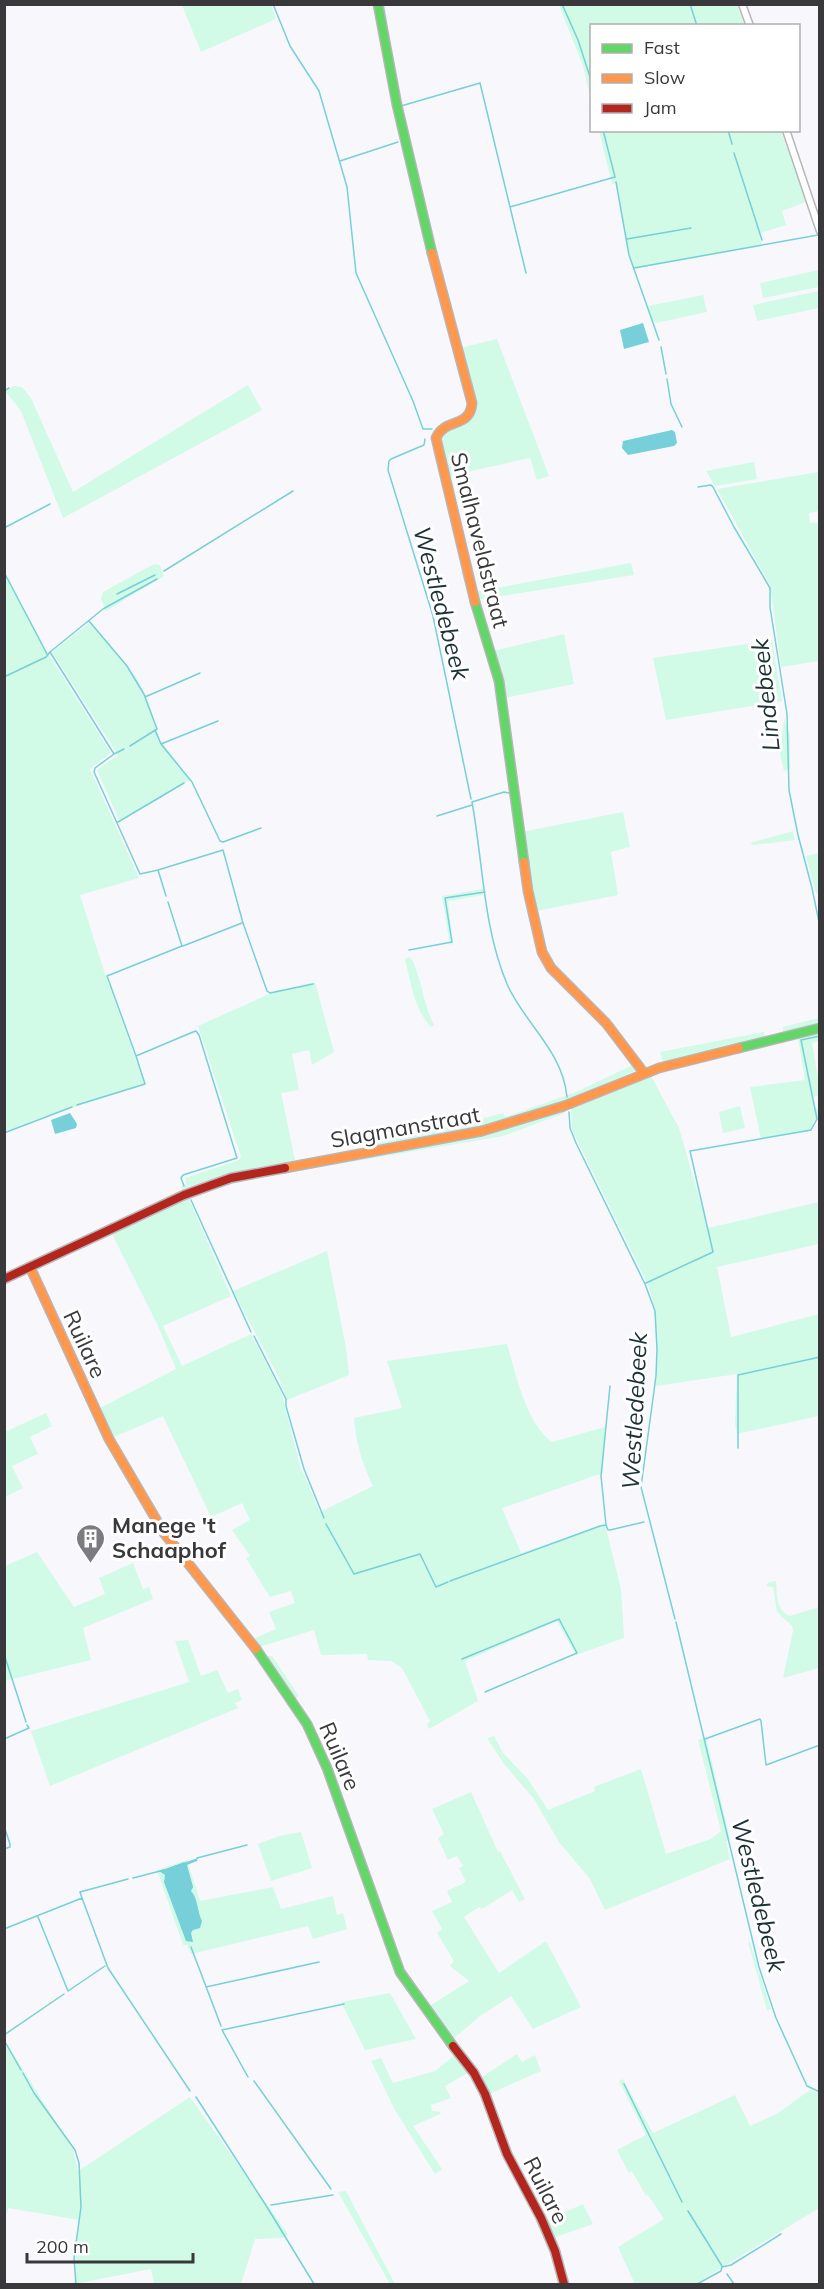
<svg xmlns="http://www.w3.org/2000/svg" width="824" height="2289" font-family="Mulish,sans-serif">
<rect width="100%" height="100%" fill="#f8f8fc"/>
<path fill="#d1fae7" d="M182,5H271L276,19L201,52Z
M380,5H385L393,65L389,66Z
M559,5H737L745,25L592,26L591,100L583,66Z
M599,131H781L806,202L782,211L786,225L760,233L762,246L634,269L626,241L616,183L612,184Z
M819,270V287L763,298L760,283Z
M819,291V308L757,321L753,305Z
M703,295L707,312L656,323L651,318L648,306Z
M497,339L549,476L537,480L530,458L448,476L439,434L471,419L460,348Z
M248,385L262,410L63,518L21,411L6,392L13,386L22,387L31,398L73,492Z
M754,462L757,479L715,486L706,471Z
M819,472V511L809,513L810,523L817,522L819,533V661L781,667L770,585L717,489Z
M631,563L634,575L476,600L473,591L467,592L461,571L468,569L475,592Z
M154,564L160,565L164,576L106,611L101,599L103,592Z
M5,574L49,655L111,753L90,769L139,878L80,895L105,974L145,1085L42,1117L5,1132Z
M91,622L136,677L148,701L160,740L190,780L119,820L97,770L118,755L52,652Z
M564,634L574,684L504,698L493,651Z
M772,640L782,701L666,720L653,658Z
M784,718L790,736V769L784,771L780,754Z
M623,812L630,847L611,852L618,895L536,911L521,832Z
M793,831L795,840L753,845L750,843Z
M819,853V893L816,894L806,856Z
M483,889V895L448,901L453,944L450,945L442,896Z
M408,957L412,959C422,980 423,1004 434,1025L431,1027C414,1009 411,983 405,959Z
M315,982L334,1052L312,1065L309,1050L292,1054L299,1090L281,1093L295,1160L226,1174L182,1189L181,1186L186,1184L185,1178L239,1160L241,1157L198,1026L276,991Z
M819,1018V1024L783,1032V1027Z
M764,1032L765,1037L663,1062L660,1052Z
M820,1033L819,1041L812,1043L819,1083V1095L813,1097L815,1109L819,1108V1119L813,1122L812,1131L761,1139L750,1087L805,1080L798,1038Z
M635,1064L637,1070C594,1088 550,1110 504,1122C461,1133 417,1139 373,1147L365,1146L362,1138L460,1121L462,1124L503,1113L505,1117L576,1092Z
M650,1074L679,1128L708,1228L819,1202V1244L717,1267L731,1337L819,1314V1416L737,1434L735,1423L737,1374L656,1386C658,1351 659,1319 648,1285L572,1130L571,1107Z
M740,1106L745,1128L723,1133L719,1112Z
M564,1109L565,1113L503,1136L257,1178L213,1189L192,1197V1196L232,1181L501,1131Z
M189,1199L231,1296L163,1326L182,1366L251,1334L281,1391L300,1466L320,1512L373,1486C362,1463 356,1443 354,1418L402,1408L387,1361L507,1344C516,1374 526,1423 552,1442L605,1427L603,1473L502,1508L521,1553L605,1524L621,1589L624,1638L576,1655L557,1621L465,1661L478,1701L429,1729L427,1724L430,1721L402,1668L391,1661L368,1660L367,1654L321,1655L314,1630L259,1647L253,1639L276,1629L269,1612L295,1603L291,1591L270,1597L246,1558L250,1556L232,1530L250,1520L242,1503L211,1517L163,1416L114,1437L98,1409L176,1369L157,1324L112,1234Z
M327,1251L346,1348L349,1375L287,1400L278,1376L233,1291Z
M46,1413L52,1426L30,1437L38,1454L12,1466L23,1488L5,1497V1432Z
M37,1552L74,1607L105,1594L99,1578L133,1563L143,1589L149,1587L153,1599L83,1628L91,1660L5,1681V1566Z
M776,1581C777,1595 776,1610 790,1616L819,1607V1668L783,1678L793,1631L792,1626L777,1612L773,1587L766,1586L769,1582Z
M188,1640L201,1676L217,1670L228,1693L238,1689L242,1700L235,1703L238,1708L50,1786L31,1731L189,1682L175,1641Z
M265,1656H272L299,1696L295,1699Z
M494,1736L503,1753L528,1779L548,1810L595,1791L594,1787L641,1769L666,1854L711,1839L721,1831L698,1740L706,1737L730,1839L726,1841L730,1859L605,1910L590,1879L559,1842L534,1799L504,1764L487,1738Z
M471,1792L498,1852L500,1851L525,1899L519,1902L512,1890L482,1909L479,1907L464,1917L499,1973L546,1941L581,2007L533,2029L511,1996L480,2016L453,2039L428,2007L469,1981L450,1966L454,1961L437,1933L442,1929L432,1911L452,1902L447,1891L466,1882L459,1868L463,1866L457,1856L448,1860L438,1838L444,1834L432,1809Z
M301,1832L312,1868L271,1881L258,1844L279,1836Z
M187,1860L200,1901L273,1887L281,1909L333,1896L337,1915L343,1913L347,1929L313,1939L308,1926L191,1954L187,1945H183L157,1870Z
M748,1942H750L771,2009L767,2010Z
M390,1993L416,2039L365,2050L341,2002Z
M5,2041L73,2149L78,2171L190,2097L288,2234L283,2238L255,2239L241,2284H154L151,2269L74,2284L79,2220L8,2208L7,2214L5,2213Z
M517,2054L522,2062L535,2055L541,2071L489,2094L482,2077Z
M455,2055L468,2073L445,2086L451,2098L431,2105L432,2111L441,2112L440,2114L413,2126L442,2169L435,2174L395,2110L371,2061L381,2058L393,2083L435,2071Z
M623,2079L653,2133L735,2095L750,2126L778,2113L810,2090L818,2093L819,2208L695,2284H630L634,2282L618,2247L664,2219L648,2195L646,2196L632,2171L629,2173L617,2150L646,2135L619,2081Z
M346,2191L395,2284H390L338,2192Z
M583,2204L593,2224L553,2238L545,2221Z"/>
<path fill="#76cfd9" d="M643,323L649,342L624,349L620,330Z
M672,430L675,432L677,443L674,446L628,455L622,448L623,441Z
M70,1113L77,1124L76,1128L55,1134L51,1120Z
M198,1858L197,1861L187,1865L193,1887L191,1891C198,1898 197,1911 202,1921L200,1928L193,1930L191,1933L193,1942L186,1941L164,1882L165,1875L159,1871Z"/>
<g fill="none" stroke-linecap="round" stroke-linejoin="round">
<path stroke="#76cfd9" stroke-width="1.5" d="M273,4L290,46L319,91L347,187L356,273L413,401L423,429H432
M562,4L578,40L592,83
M690,4L697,26
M401,106L480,83L510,207L615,177L603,130
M728,130L732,144
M734,153L762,240
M340,161L398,142
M616,182L629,255L659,340
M510,207L526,273
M627,239L691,228
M634,268L818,235
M661,347L666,374
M667,379L671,404L682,427
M4,391L9,388
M425,439L424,445L391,459L389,461L388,470L433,616L471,799
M698,487L711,485L713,487L734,527L770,588V607L787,714L789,790L798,835L812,888L820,927
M4,528L50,504
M164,571L293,491
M4,572L47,654
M117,594L155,575
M89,621L127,666L145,696
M50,652L114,754L95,768L94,772L140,874L158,870L166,896
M4,677L46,657L50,652L103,609L157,579
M155,730L161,744L218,721
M161,744L192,782L220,841L223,842L261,828
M130,746L157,729L145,697L200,673
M114,754L124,749
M509,793L504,792L472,802C483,862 483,927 507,984C524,1023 563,1051 567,1097
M437,816L472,805
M118,822L184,783
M158,870L223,850L243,923L267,991L270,993L313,984
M168,902L182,946L107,976L136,1056L193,1032L196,1031L199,1035L237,1158L183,1175L181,1178L184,1186
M183,946L242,923
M409,950L452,942L445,898L485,892
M77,1105L145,1084L136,1056
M569,1112L570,1128L576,1143L645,1284L655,1311L657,1349L656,1376L641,1487L675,1619
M4,1133L72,1107
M191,1200L251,1332
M646,1283L713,1252L690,1151L811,1130L817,1119L801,1040L820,1036
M254,1336L286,1399V1406L304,1469L324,1518
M738,1448V1375L820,1357
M326,1524L354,1574L420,1554L436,1587L448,1582
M606,1525L601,1476L610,1386
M450,1581L600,1526L606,1525L608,1530H610L644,1522
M676,1622L759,1967L776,2018L807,2086L820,2092
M4,1654L26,1722
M462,1659L559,1619L577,1653L485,1692
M4,1739L29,1728L27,1725
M705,1739L760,1719L761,1721L766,1765L820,1745
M4,1826L10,1844V1847L4,1849
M197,1858L247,1845
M168,1869L184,1863
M133,1878L164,1870
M82,1898L108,1968L190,2091
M38,1917L68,1991L105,1966
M4,1929L82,1898L80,1892L128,1879
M191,1947L221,2026
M206,1987L319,1962
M4,2035L64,1994
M4,2040L21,2070
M23,2073L34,2093L75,2150L79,2163L81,2207L74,2258L76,2284
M248,2077L222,2030L344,2004
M254,2081L331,2189
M624,2084L682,2202
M196,2097L267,2207L314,2284
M271,2205L333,2195
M688,2211L722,2266
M727,2274L734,2284
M697,2284L721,2271L722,2267L731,2265L781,2234"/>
<defs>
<path id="street" d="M742,4L750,26
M786,130L820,231"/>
<path id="fast" d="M378,4L397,105L432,253
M475,602L499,681L524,862
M739,1048L820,1028
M256,1649L307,1724L327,1768L400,1972L453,2046"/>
<path id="slow" d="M432,253L472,403C470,429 445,417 436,438L475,602
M524,862L528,891L542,952L551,968L606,1023L644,1073
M285,1168L482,1131L564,1106L659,1068L739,1048
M30,1267L109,1439L164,1533L256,1649"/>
<path id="jam" d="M4,1279L184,1195L231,1178L285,1168
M453,2046L474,2073L485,2094L507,2154L541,2218L555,2251L564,2284"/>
</defs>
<use href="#street" stroke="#b7b6b9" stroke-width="9"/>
<use href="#fast" stroke="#b7b6b9" stroke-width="11"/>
<use href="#slow" stroke="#b7b6b9" stroke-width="11"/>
<use href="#jam" stroke="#b7b6b9" stroke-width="11"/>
<use href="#street" stroke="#fefeff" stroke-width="6"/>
<use href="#fast" stroke="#63d668" stroke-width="8"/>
<use href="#slow" stroke="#ff974d" stroke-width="8"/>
<use href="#jam" stroke="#b3261e" stroke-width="8"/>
</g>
<defs>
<symbol id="building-pin" viewBox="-11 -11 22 30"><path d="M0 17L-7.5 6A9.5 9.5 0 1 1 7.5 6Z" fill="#7c7b7f" stroke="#fff"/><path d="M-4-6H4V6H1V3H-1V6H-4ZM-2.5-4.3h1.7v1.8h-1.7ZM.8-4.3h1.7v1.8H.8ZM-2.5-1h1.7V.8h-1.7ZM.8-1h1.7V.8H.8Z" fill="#fff"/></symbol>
</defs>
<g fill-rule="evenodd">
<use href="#building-pin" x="74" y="1522" width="33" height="45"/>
</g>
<g text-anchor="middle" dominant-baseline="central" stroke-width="6" stroke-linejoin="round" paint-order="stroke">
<g font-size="22" fill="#39383b" stroke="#fff">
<text transform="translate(480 540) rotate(76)">Smalhaveldstraat</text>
<text transform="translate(405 1127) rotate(-10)">Slagmanstraat</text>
<text transform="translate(85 1344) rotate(65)">Ruilare</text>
<text transform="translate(340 1756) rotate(67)">Ruilare</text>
<text transform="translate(546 2190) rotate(63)">Ruilare</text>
</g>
<g font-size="22" font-weight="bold" fill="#39383b" stroke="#fff" text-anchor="start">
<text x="112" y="1525">Manege 't<tspan x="112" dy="25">Schaaphof</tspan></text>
</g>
<g font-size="24" font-style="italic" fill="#1b3134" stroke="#fff">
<text transform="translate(442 603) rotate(75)">Westledebeek</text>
<text transform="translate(765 695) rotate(-96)">Lindebeek</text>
<text transform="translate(634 1411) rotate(-87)">Westledebeek</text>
<text transform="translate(759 1895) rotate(76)">Westledebeek</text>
</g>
</g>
<rect width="824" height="2289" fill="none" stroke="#39383b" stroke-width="12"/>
<rect x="590" y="24" width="210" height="108" fill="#ffffff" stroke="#b0afb1" stroke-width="1.5"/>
<rect x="602" y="44" width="30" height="9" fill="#63d668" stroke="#b0afb1" stroke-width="1.5"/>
<text x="644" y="54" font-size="18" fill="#39383b">Fast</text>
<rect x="602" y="74" width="30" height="9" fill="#ff974d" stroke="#b0afb1" stroke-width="1.5"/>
<text x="644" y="84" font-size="18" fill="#39383b">Slow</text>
<rect x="602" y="104" width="30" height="9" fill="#b3261e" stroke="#b0afb1" stroke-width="1.5"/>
<text x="644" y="114" font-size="18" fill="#39383b">Jam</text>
<path d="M27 2253v9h166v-9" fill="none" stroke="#39383b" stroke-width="3"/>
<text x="36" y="2253" font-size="18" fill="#39383b" stroke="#ffffff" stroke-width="4.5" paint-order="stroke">200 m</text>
</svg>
